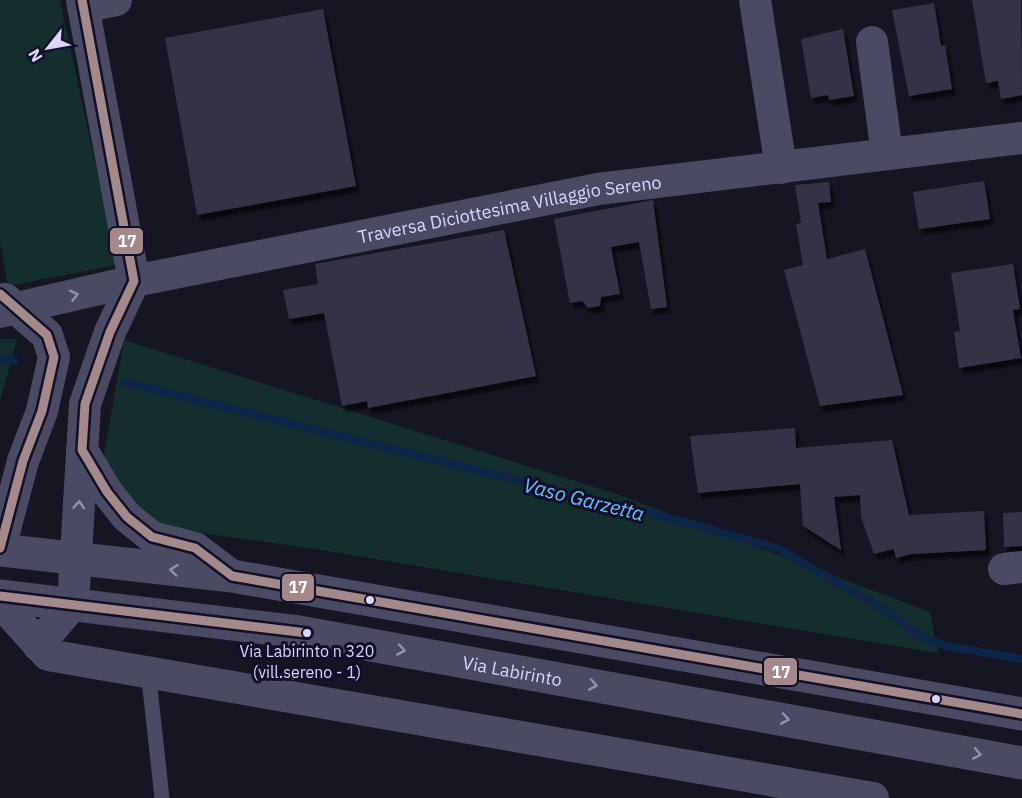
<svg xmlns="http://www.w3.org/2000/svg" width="1022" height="798" font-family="'IBM Plex Sans',sans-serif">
<defs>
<filter id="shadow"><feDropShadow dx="3.5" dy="6" stdDeviation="1.5" flood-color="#0009"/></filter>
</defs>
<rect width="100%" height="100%" fill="#161522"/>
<path fill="#132e2c" d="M0,0H60L117,265L8,286L0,242Z
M0,339H17L0,401Z
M124,340L617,494L930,612L938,653L322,550L153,526L103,461Z"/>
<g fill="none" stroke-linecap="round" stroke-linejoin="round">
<path stroke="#0d2647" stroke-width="8" d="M0,359L14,361
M125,382L695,525L779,549L891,614L918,636L948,646L1022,659"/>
</g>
<path fill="#343344" filter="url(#shadow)" d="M972,0H1021L1022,95L1001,99L998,81L986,83Z
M934,3L941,46L945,45L952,89L909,96L892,10Z
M323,9L356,186L197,215L165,38Z
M843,29L854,96L829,100L828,95L811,98L801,39Z
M984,181L990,219L919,229L913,192Z
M829,182L831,202L818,203L827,259L865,249L903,395L820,406L784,270L803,265L796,224L801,223L795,185Z
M653,200L667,307L651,309L639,242L611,247L620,294L601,297L600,306L588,308L582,301L570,303L554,219Z
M504,230L536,376L368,408L367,401L342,406L324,313L289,319L283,290L318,284L315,264Z
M1013,264L1020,309L1013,310L1021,358L959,368L954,332L960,331L951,273Z
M795,428L796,448L892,440L909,515L984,511L986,550L911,554L896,558L894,549L874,554L861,517L860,495L834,497L841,550L803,526L800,484L698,493L690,436Z
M1022,512V546L1004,547L1003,513Z"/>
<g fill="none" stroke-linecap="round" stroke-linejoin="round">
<path stroke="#4a4b63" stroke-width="15" d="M148,670L162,798"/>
<g stroke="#4a4b63" stroke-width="32">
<path d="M755,0L781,168"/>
<path d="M83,7L116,0"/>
<path d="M872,42L887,154"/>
<path id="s1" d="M0,312L134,281L598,189L1022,138"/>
<path d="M82,450L107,492L127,517L152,537L195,548L232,576"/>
<path d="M0,548L23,461L42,411L54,357L47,335L5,299"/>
<path d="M1004,569L1022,567"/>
<path d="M0,602L48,655L873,798"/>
<path d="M38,645L73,604L85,404L110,332L134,281L82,0"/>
</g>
<g stroke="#4a4b63" stroke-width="33">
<path d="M0,550L232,576L1022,714"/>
<path id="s2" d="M0,596L299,632L1022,763"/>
</g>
<defs>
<path id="bus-1" d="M82,0L134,281L110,332L85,404L82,450L107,492L127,517L152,537L195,548L232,576L1022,714
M0,294L47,335L54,357L42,411L23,461L0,548
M0,596L307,633"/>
</defs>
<use href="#bus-1" stroke="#120f28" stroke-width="14"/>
<use href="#bus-1" stroke="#a38989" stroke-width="9"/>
</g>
<defs><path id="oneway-chevron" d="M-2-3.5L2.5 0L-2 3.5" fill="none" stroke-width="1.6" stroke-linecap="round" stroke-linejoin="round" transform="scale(1.5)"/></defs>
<g stroke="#9190b1">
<use href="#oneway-chevron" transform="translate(74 295) rotate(-14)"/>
<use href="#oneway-chevron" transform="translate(79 505) rotate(-86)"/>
<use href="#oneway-chevron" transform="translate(174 570) rotate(-174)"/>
<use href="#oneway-chevron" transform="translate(401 650) rotate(10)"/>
<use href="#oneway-chevron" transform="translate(593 685) rotate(10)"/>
<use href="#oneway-chevron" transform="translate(785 719) rotate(10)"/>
<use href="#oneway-chevron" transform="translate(977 754) rotate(11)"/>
</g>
<g fill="#d8d6ff" stroke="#120f28" stroke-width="2">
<circle cx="370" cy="600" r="5"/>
<circle cx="307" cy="633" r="5"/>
<circle cx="936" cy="699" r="5"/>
</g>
<g text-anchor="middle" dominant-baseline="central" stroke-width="6" stroke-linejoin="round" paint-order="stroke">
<g font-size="16" fill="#d8d6ff" stroke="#120f28">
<text x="307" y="651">Via Labirinto n 320<tspan x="307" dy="21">(vill.sereno - 1)</tspan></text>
</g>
<g font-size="18" fill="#d8d6ff" stroke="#120f28">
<text stroke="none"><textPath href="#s1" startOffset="520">Traversa Diciottesima Villaggio Sereno</textPath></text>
<text stroke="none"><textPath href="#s2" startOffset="518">Via Labirinto</textPath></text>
</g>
<g font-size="20" font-style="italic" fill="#64c3ff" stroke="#120f28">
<text transform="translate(584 499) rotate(14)">Vaso Garzetta</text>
</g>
</g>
<g stroke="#120f28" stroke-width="2">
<rect x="109" y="227" width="35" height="28" rx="6" fill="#a38989"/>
<rect x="281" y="573" width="34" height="29" rx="6" fill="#a38989"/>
<rect x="763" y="657" width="35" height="29" rx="6" fill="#a38989"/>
</g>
<g font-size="16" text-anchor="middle" font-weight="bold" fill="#fff">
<text x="127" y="247">17</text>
<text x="298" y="593">17</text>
<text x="781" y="678">17</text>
</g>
<g transform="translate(48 48) rotate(239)" stroke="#120f28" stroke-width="4.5" paint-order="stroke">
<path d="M0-4.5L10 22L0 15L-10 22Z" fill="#d8d6ff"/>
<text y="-9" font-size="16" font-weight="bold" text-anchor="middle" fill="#d8d6ff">N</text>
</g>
</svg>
